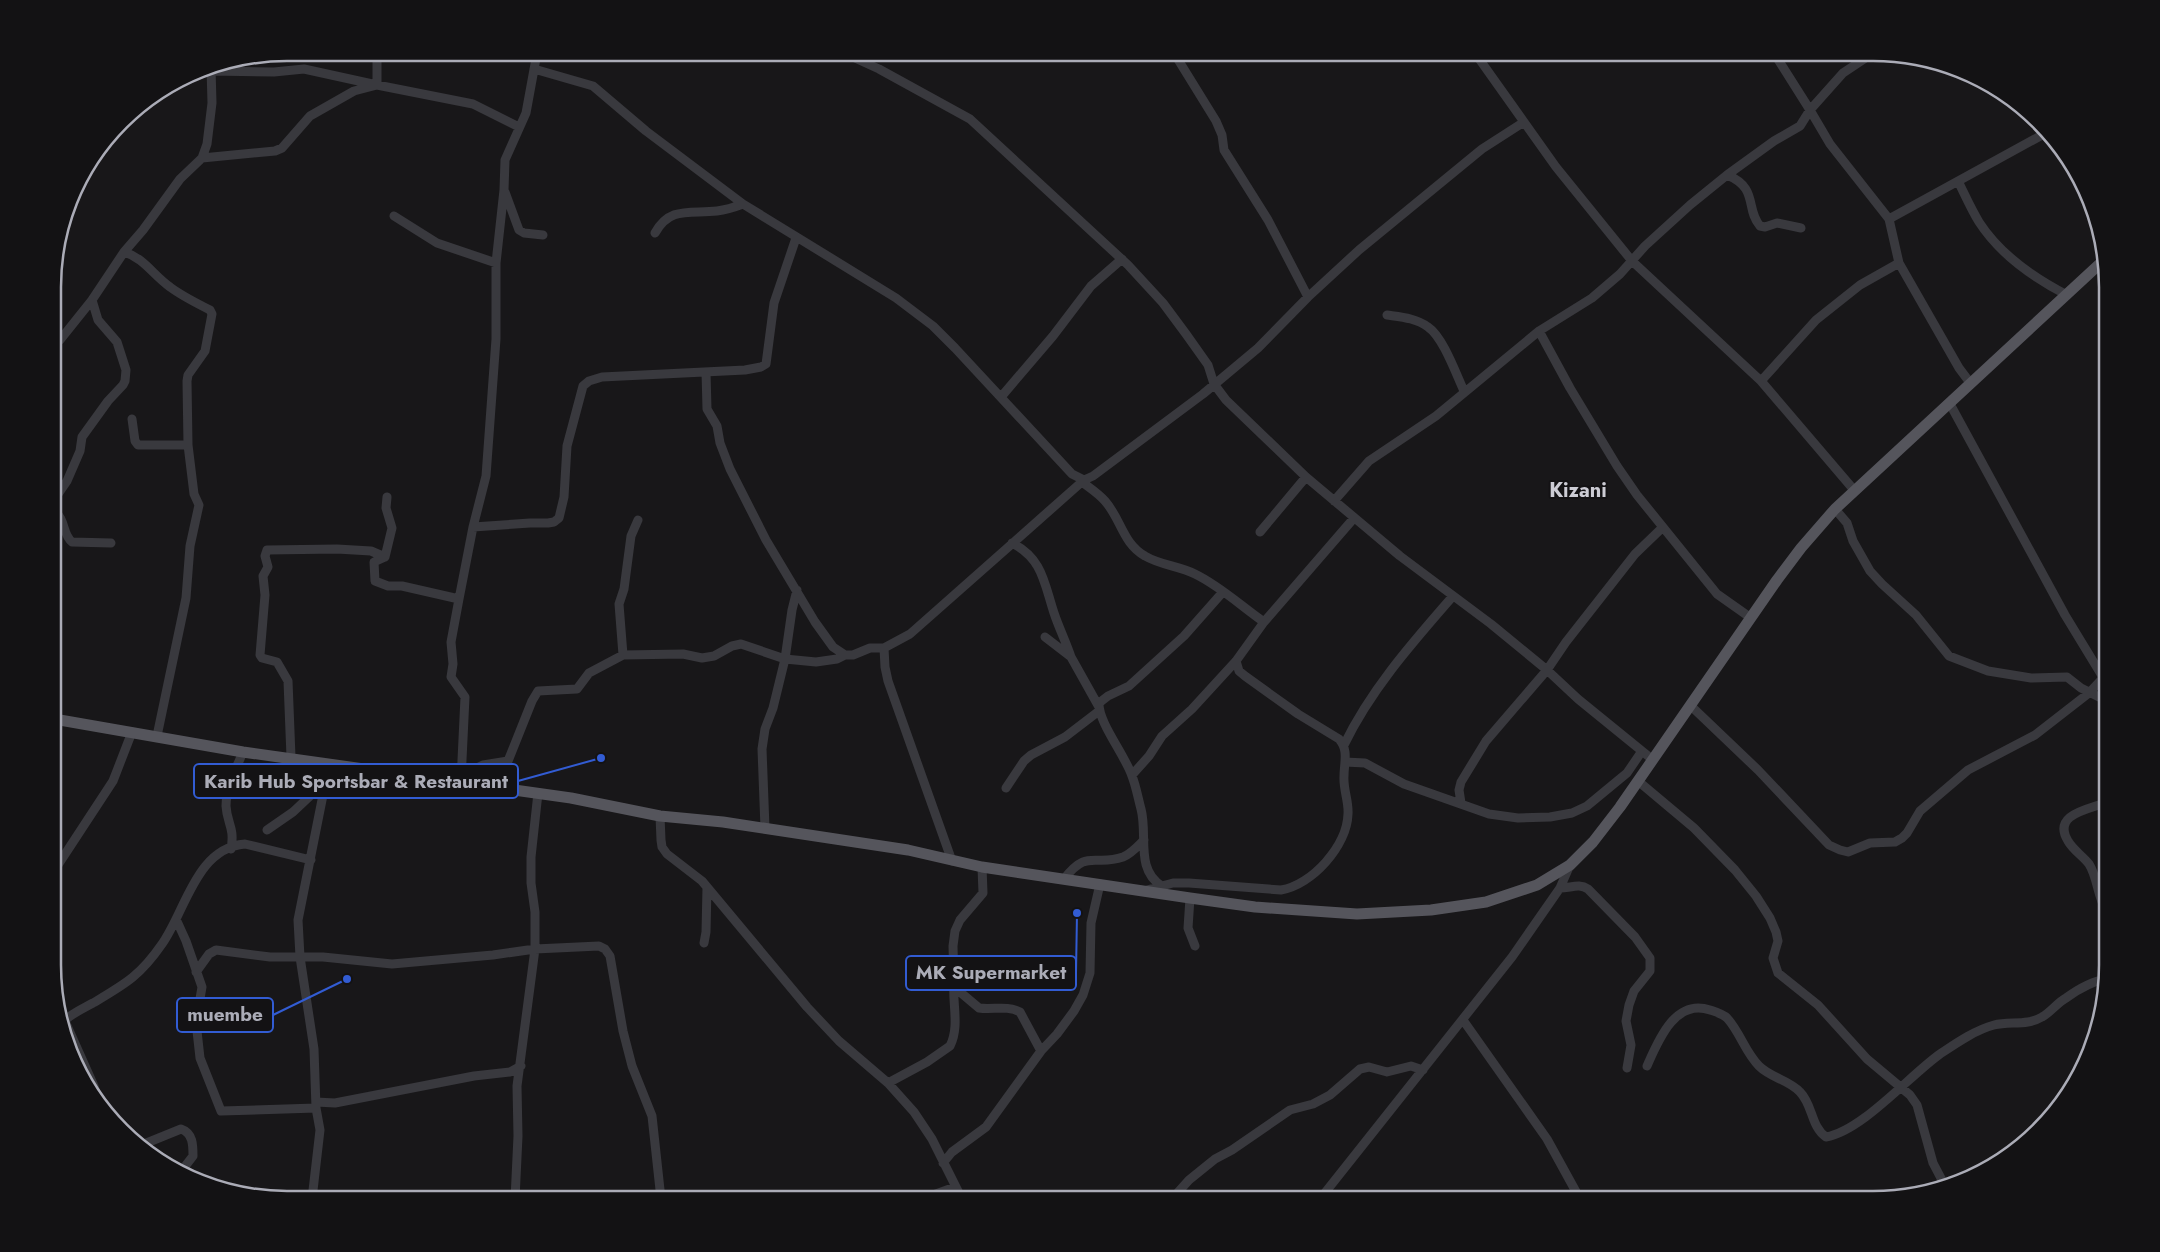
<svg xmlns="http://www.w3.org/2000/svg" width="2160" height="1252" font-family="Jost,sans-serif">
<rect width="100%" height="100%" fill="#181719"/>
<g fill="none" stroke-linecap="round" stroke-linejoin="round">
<path stroke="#39393e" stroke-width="9" d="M844,53L879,69L970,119L1128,265L1163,303L1186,334L1208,365L1214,384L1226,400L1306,477L1400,556L1491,624L1547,670L1578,699L1653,760
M1174,53L1216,121L1222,135L1224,150L1268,220L1308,297
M1475,53L1556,167L1632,261L1761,381L1854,490
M1873,53L1843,73L1810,110L1830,144L1889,219L1899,263L1959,368L1971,384
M534,69L593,86L646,131L743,204L896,298L933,326L955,348L1072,474L1084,480L1093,476L1203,394L1258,348L1308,297L1359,250L1482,149L1524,122
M211,71L274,72L304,69L377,85V53
M202,158L275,151L282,148L310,116L354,91L377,85L473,104L519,127
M1727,175L1774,141L1800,126L1810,110L1774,53
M1958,181C1965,195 1971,209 1979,222C1999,253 2034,278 2067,295
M505,192L519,230L524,233L543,235
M394,216L437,243L496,263
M1889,219L2044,134
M655,233C670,206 690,214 717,211C725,210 735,207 743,204
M124,252C144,258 153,275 170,287C182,296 196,303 210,310L212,314L205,351L188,375L187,381L188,445L194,494L199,505L190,546L186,598L157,736
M1387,315C1401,317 1416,318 1428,327C1443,337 1456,374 1464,391
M1539,331L1570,388L1617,466L1637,495L1717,594L1751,618
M54,344L60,340L92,300L124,252L143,230L180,179L202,158L207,144L212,103L211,68
M706,372L707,409L717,426L720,443L730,469L766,540L815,622L833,647L845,655H853L870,648H884L910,634L1084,480
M1761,381L1816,320L1860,285L1899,263
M1001,397L1053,336L1091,286L1122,259
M1950,404L2065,615L2107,684
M132,419L135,441L138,445H188
M1082,482C1090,488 1099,494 1105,501C1121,519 1123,544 1145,556C1160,565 1179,566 1195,574C1220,586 1241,606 1264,622
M387,497L386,508L392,528L385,557L374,562L375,581L388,586H402L459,599
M54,500L67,481L80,451L82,437L108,401L123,385L125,381L126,370L117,342L98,320L92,300
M1334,501L1369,461L1436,416L1539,331L1592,298L1620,274L1645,246L1690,205L1727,175C1759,188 1745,209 1760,226L1765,227L1777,223L1801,228
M1835,509L1847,523L1853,541L1870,571L1882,584L1916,615L1949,656L1988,671L2031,678L2067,677L2081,688L2107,701
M54,511C66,519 62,534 72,542L111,543
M473,527L530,523H548L554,522L559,518L564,497L567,446L583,386L589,381L602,377L745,370L761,367L766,364L774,303L796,238
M1260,532L1306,477
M1012,543C1043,559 1044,583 1054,613C1059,628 1066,642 1071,657
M1045,637L1071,657L1099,707
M884,648L885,667L888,681L952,861
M623,655L619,604L624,589L631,536L638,520
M1691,706L1758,770L1829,845L1840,850L1848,852L1870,843L1895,842L1902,838L1907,833L1920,811L1968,770L2035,735L2089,693L2103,678
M1344,745C1371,689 1413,642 1453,596
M291,757L288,681L277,662L262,658L260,655L265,595L263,576L268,567L265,556L267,550L337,549L371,551L385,557
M1345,762L1365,763L1404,784L1489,814L1518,818L1550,817L1572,813L1587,806L1627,773L1642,751
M1132,775L1149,756L1162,736L1192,709L1236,661L1264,622L1354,518
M461,776L483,765L508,761L532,701L538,691L577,689L589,673L623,655L683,654L702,658L714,656L732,646L741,644L785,659L816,662L837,659L845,655
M461,781L465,697L451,677L453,664L451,642L459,599L473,527L486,476L496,339V263L504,190L505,160L526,113L537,53
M1638,781L1694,828L1735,870L1756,896L1770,918L1776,932L1778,941L1773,958L1778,973L1818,1005L1867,1059L1910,1095L1917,1105L1933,1163L1943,1182
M1006,788L1024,761L1031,755L1065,737L1099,711
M2107,802C2092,809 2051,813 2068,841C2073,850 2083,856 2089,864C2098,878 2097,897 2107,912
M1461,803L1459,790L1461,782L1486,741L1547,670L1566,642L1635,554L1663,527
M660,816L661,840L662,847L667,854L702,881L807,1007L839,1041L888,1083L914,1112L932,1139L962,1199
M765,828L762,749L765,729L773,708L785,659L792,610L797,590
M267,830L293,812L327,780
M231,849C235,827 227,824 226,806C226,787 236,769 243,752
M982,867L983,893L960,920L955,931L953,946L954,983L960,992L979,1008C993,1010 1007,1005 1020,1012L1041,1051
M54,871L113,781L132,732
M1064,879C1088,848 1094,867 1123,857C1131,854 1138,846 1144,840
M1162,886C1135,870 1148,835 1141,809C1138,798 1136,786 1132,776C1125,755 1098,722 1099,703L1108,696L1129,686L1184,636L1222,593
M1560,888C1571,888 1579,883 1588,889L1635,937L1650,958V971L1634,991L1629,1005L1626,1021L1631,1045L1627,1068
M1147,890L1173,883H1189L1281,890C1312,885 1347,846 1348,814C1349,802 1343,789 1344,776C1344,763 1349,750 1339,739L1298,714L1245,676L1239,671L1236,661
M1190,898L1188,928L1195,946
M176,919L186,941L202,987L196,1022L200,1058L221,1111L316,1108
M704,943L706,932L707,887
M196,972L209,954L216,950L270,957H323L392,964L493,955L535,949L599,946L605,949L610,956L623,1031L632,1066L652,1116L661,1199
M60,1010L94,1086L98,1100
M1463,1020L1547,1139L1580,1199
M64,1021C71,1014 84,1008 93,1003C125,984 140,976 162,944C186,910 196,848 245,844L311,860
M1647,1066C1658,1041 1675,998 1710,1010C1716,1012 1723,1014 1727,1018C1740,1032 1745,1052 1759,1066C1771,1078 1789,1080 1800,1092C1813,1105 1811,1127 1826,1137C1862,1131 1909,1076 1940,1054C1955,1044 1975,1030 1994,1025C2010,1021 2027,1026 2042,1017C2051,1012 2057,1003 2066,998C2077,990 2093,981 2107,979
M888,1083L927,1062L950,1046C960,1026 952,1003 954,983
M316,1102L335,1103L474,1076L510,1072L521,1066
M144,1144L181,1129C193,1133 193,1145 193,1156L183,1169V1174
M943,1163L952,1152L986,1127L1041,1051L1057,1034L1074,1011L1083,995L1090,973L1091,923L1100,884
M312,1199L320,1130L316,1108L314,1049L300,957L298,920L329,765
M515,1199L518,1136L517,1086L535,949V912L531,883V857L538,793
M922,1199L955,1187
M1172,1199L1189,1180L1215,1159L1232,1150L1290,1110L1313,1104L1330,1095L1360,1069L1369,1067L1387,1072L1411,1066L1423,1070
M1320,1199L1512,957L1560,888L1570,865"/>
<path stroke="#55555c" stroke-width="11" d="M54,719L243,752L571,798L660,816L723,822L908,850L982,867L1190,898L1255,907L1357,914L1431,910L1486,902L1537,885L1570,865L1593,842L1620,807L1777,580L1801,548L1835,509L2105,259"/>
</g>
<g text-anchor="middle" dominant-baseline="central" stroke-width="4" stroke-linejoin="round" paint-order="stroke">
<g font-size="20" font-weight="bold" fill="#ccccd4" stroke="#131214">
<text x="1578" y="490">Kizani</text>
</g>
</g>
<path d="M0 0H2160V1252H0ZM287 61H1873A226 226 0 0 1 2099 287V965A226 226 0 0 1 1873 1191H287A226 226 0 0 1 61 965V287A226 226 0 0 1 287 61Z" fill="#131214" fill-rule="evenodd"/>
<path fill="none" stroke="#abacb7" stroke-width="2.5" d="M287 61H1873A226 226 0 0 1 2099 287V965A226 226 0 0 1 1873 1191H287A226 226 0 0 1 61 965V287A226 226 0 0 1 287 61Z"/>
<path fill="none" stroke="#325cd3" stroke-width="2" d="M601 758L518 781M1077 913L1076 973M347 979L273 1015"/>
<g fill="#325cd3" stroke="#131214" stroke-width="2">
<circle cx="601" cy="758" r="5"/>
<circle cx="1077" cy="913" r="5"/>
<circle cx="347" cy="979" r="5"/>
</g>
<g fill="#131214" stroke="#325cd3" stroke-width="2">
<rect x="194" y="764" width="324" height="34" rx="5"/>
<rect x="906" y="956" width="170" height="34" rx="5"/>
<rect x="177" y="998" width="96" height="34" rx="5"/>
</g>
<g font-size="19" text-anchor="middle" font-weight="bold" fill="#abacb7">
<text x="356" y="788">Karib Hub Sportsbar &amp; Restaurant</text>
<text x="991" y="979">MK Supermarket</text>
<text x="225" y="1021">muembe</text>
</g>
</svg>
